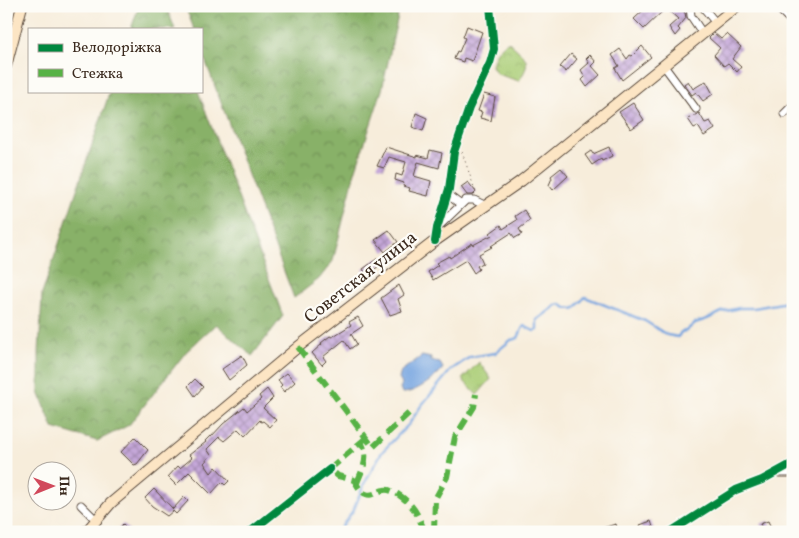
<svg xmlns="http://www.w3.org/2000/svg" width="799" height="538" font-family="Vollkorn,serif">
<defs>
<pattern id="forest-crowns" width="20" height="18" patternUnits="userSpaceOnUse" patternTransform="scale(1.25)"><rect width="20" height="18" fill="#88b168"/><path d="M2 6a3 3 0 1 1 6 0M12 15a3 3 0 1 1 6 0" fill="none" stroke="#709055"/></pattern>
<pattern id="park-crowns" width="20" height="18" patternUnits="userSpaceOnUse" patternTransform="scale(1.25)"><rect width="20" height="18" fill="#abce77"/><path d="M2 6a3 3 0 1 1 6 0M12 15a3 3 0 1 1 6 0" fill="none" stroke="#94b166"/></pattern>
<pattern id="building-cross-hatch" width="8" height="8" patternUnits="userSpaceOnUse" patternTransform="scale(1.25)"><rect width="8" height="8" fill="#c5a7d9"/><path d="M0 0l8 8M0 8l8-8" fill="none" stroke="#a188af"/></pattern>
</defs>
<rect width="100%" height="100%" fill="#fdfcf7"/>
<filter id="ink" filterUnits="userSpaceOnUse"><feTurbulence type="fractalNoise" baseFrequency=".02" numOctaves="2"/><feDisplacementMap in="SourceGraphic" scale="10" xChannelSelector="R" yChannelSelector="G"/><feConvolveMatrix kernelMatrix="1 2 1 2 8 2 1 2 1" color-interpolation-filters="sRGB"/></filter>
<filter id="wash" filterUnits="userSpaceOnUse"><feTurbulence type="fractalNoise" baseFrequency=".0096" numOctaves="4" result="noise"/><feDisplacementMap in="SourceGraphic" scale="20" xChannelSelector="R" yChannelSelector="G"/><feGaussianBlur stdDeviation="1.12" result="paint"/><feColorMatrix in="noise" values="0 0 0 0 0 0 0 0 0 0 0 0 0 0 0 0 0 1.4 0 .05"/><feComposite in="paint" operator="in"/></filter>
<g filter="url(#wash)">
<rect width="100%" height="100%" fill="#f7eddb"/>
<path fill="url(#forest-crowns)" stroke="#626e43" d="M139,6H166L175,29H131Z
M185,6H400L382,90L355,172L333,261L319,279L294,298L201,49V29H194Z
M110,91H198L283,316L252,356L216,324L186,352L129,425L97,441L53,428L39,392V353L42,294Z"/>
<path fill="url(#park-crowns)" stroke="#737c4a" d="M507,42H509C526,59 533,59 519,81L497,74L492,66C494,55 498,49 507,42Z
M479,362L491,379L477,395L462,379Z"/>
<path fill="#77a5e0" stroke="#59687f" d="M422,356L431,358V361L440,363L443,368C437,378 413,394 402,393L400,388L402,384L399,379L401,371Z"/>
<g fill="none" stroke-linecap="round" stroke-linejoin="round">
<path stroke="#77a5e0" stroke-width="2.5" d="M338,532L354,509L364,484L382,452L409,424L421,406L451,370L470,357L495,353L511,340L518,338L522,329L524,326L534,331L537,330V320L557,305L561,304L566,308L574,309L585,297L645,321L667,335L678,337L681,332L686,331L695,323L707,319L722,312L739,308H754L793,301"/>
</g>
<g id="blocks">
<path fill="url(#building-cross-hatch)" d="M648,6H678L685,13L686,18L678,28L680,30L675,36L669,27L678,19L666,8L644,29L634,19Z
M467,26L482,32L472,61L464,58L463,62L454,59L457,51L459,52L465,38L463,37Z
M714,33L721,39L727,34L741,47L732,59L741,67L737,72L728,63L724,66L714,55L720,48L709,38Z
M642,46L651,57L622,80L615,68L619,66L612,55L620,49L627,59L630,55L632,56Z
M571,54L577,59L566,72L560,67Z
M590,55L596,62L592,66L600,75L587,87L582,80L585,77L581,70L589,63L586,59Z
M688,81L693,89L706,81L713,94L703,101L696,92L692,95L684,84Z
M484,94L495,97L491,121L480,118L482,112L478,111Z
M633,103L644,120L631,129L619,112Z
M416,113L427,118L423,131L412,127Z
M699,113L705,123L710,121L715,129L704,136L698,126L694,128L688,119Z
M386,147L417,157V155L428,158L430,150L442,153L439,168L418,162L414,176L431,181L428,196L409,191L410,188L403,186L404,183L395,180L396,174L402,176L406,162L389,157L384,168L377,166Z
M609,147L612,156L602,161L601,159L592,165L585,155L591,151L593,154Z
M561,168L568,176L553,190L549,185L552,178L551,176Z
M468,182L476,192L473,195H467L461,187Z
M524,210L530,220L519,229L522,234L515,238L511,233L491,246L492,247L479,254L483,263L477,266L479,269L474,273L466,260L433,280L428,272L438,265L436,263L449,256L450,258L472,243L473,245L492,235L490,233L501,225L503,229L517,220L515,216Z
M389,230L398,242L385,252L375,240Z
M378,258L381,264L367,276L363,269Z
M399,285L404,295L398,299L402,311L390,315L381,298Z
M358,317L363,326L351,334L357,344L350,349L344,340L323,357L326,361L322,365L312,353L322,344L321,343L330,336L332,337L351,325L349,322Z
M242,355L247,365L229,380L222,369Z
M287,373L295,382L284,392L280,387L282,385L278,380Z
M195,379L203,387L195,396L188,386Z
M267,389L273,398L263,408L276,420L270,427L263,421L261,422L260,420L245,436L238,429L224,441L219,437L207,449L211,455L204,463L211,473L216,467L229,481L225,485L222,482L211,494L189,472L176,485L168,477L178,466L180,468L192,458L189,455L206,442L205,441L210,436L211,437L223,424L244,407L247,411L261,399L259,396Z
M135,437L148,450L137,464L134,465L121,452Z
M154,489L173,509L184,497L188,501L176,514L173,511L167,516L152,506L145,498Z
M651,521L654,530L643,532L640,525Z
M768,521L773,532H764L760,524Z
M123,524L131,532H115Z
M616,524L618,532H595V530Z"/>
</g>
</g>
<g filter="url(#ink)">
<use href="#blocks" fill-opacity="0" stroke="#57473a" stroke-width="1"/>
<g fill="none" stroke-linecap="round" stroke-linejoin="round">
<defs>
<path id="street" d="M690,6L691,16L703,34
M702,6L716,23
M776,6L793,23
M664,66L696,109
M784,114L793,105
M448,195L460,204
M437,228L466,200H474L486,206
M435,241L437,228L449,189L454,152L469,108L490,63L494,49L490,6
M778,473H793
M81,505L96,520
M250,532L330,469
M670,532L736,490L762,480L793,463"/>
<path id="secondary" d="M6,66L22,6
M86,532L111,503L298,347L435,241L521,181L737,6"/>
</defs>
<use href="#street" stroke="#57473a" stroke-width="9"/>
<use href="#secondary" stroke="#57473a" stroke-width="12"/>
<path stroke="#57473a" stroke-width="1" stroke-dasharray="1 4" stroke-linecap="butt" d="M462,152L476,193"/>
<use href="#street" stroke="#fff" stroke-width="7"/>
<use href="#secondary" stroke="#fce5c4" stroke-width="10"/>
<path stroke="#57b245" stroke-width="6" stroke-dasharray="12 6" stroke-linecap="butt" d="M298,347L373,447L410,412
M366,438L330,469L338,476L354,480C357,484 360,492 366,494C373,497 377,491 384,490C389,489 394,492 399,495C416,507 417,514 425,532
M357,483C363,467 370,458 361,442
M434,532L435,499L447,477L455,437L474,407L476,394"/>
<defs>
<path id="cycleway" d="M435,241L437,228L449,189L454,152L469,108L490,63L494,49L490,6
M250,532L330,469
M670,532L736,490L762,480L793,463"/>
</defs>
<use href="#cycleway" stroke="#fdfcf7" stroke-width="11"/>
<use href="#cycleway" stroke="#00873e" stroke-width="8"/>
</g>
</g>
<g text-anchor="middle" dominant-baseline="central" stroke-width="4.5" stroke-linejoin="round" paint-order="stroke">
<g font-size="18" fill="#3b2a1e" stroke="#fdfcf7">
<text transform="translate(361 278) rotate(-38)">Советская улица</text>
</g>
</g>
<rect width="799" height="538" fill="none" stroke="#fdfcf7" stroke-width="25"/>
<rect x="28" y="28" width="175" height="65" fill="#fdfcf7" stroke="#afa8a0"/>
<rect x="38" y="44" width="25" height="8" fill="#00873e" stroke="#afa8a0"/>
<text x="72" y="52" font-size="15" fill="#3b2a1e">Велодоріжка</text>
<rect x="38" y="69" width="25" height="8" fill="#57b245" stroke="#afa8a0"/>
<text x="72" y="78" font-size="15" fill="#3b2a1e">Стежка</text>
<g transform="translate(52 486) rotate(89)"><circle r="24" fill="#fdfcf7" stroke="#afa8a0"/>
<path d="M0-4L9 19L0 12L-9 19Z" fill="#d1495b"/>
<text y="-8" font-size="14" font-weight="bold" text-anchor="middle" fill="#3b2a1e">Пн</text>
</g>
</svg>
